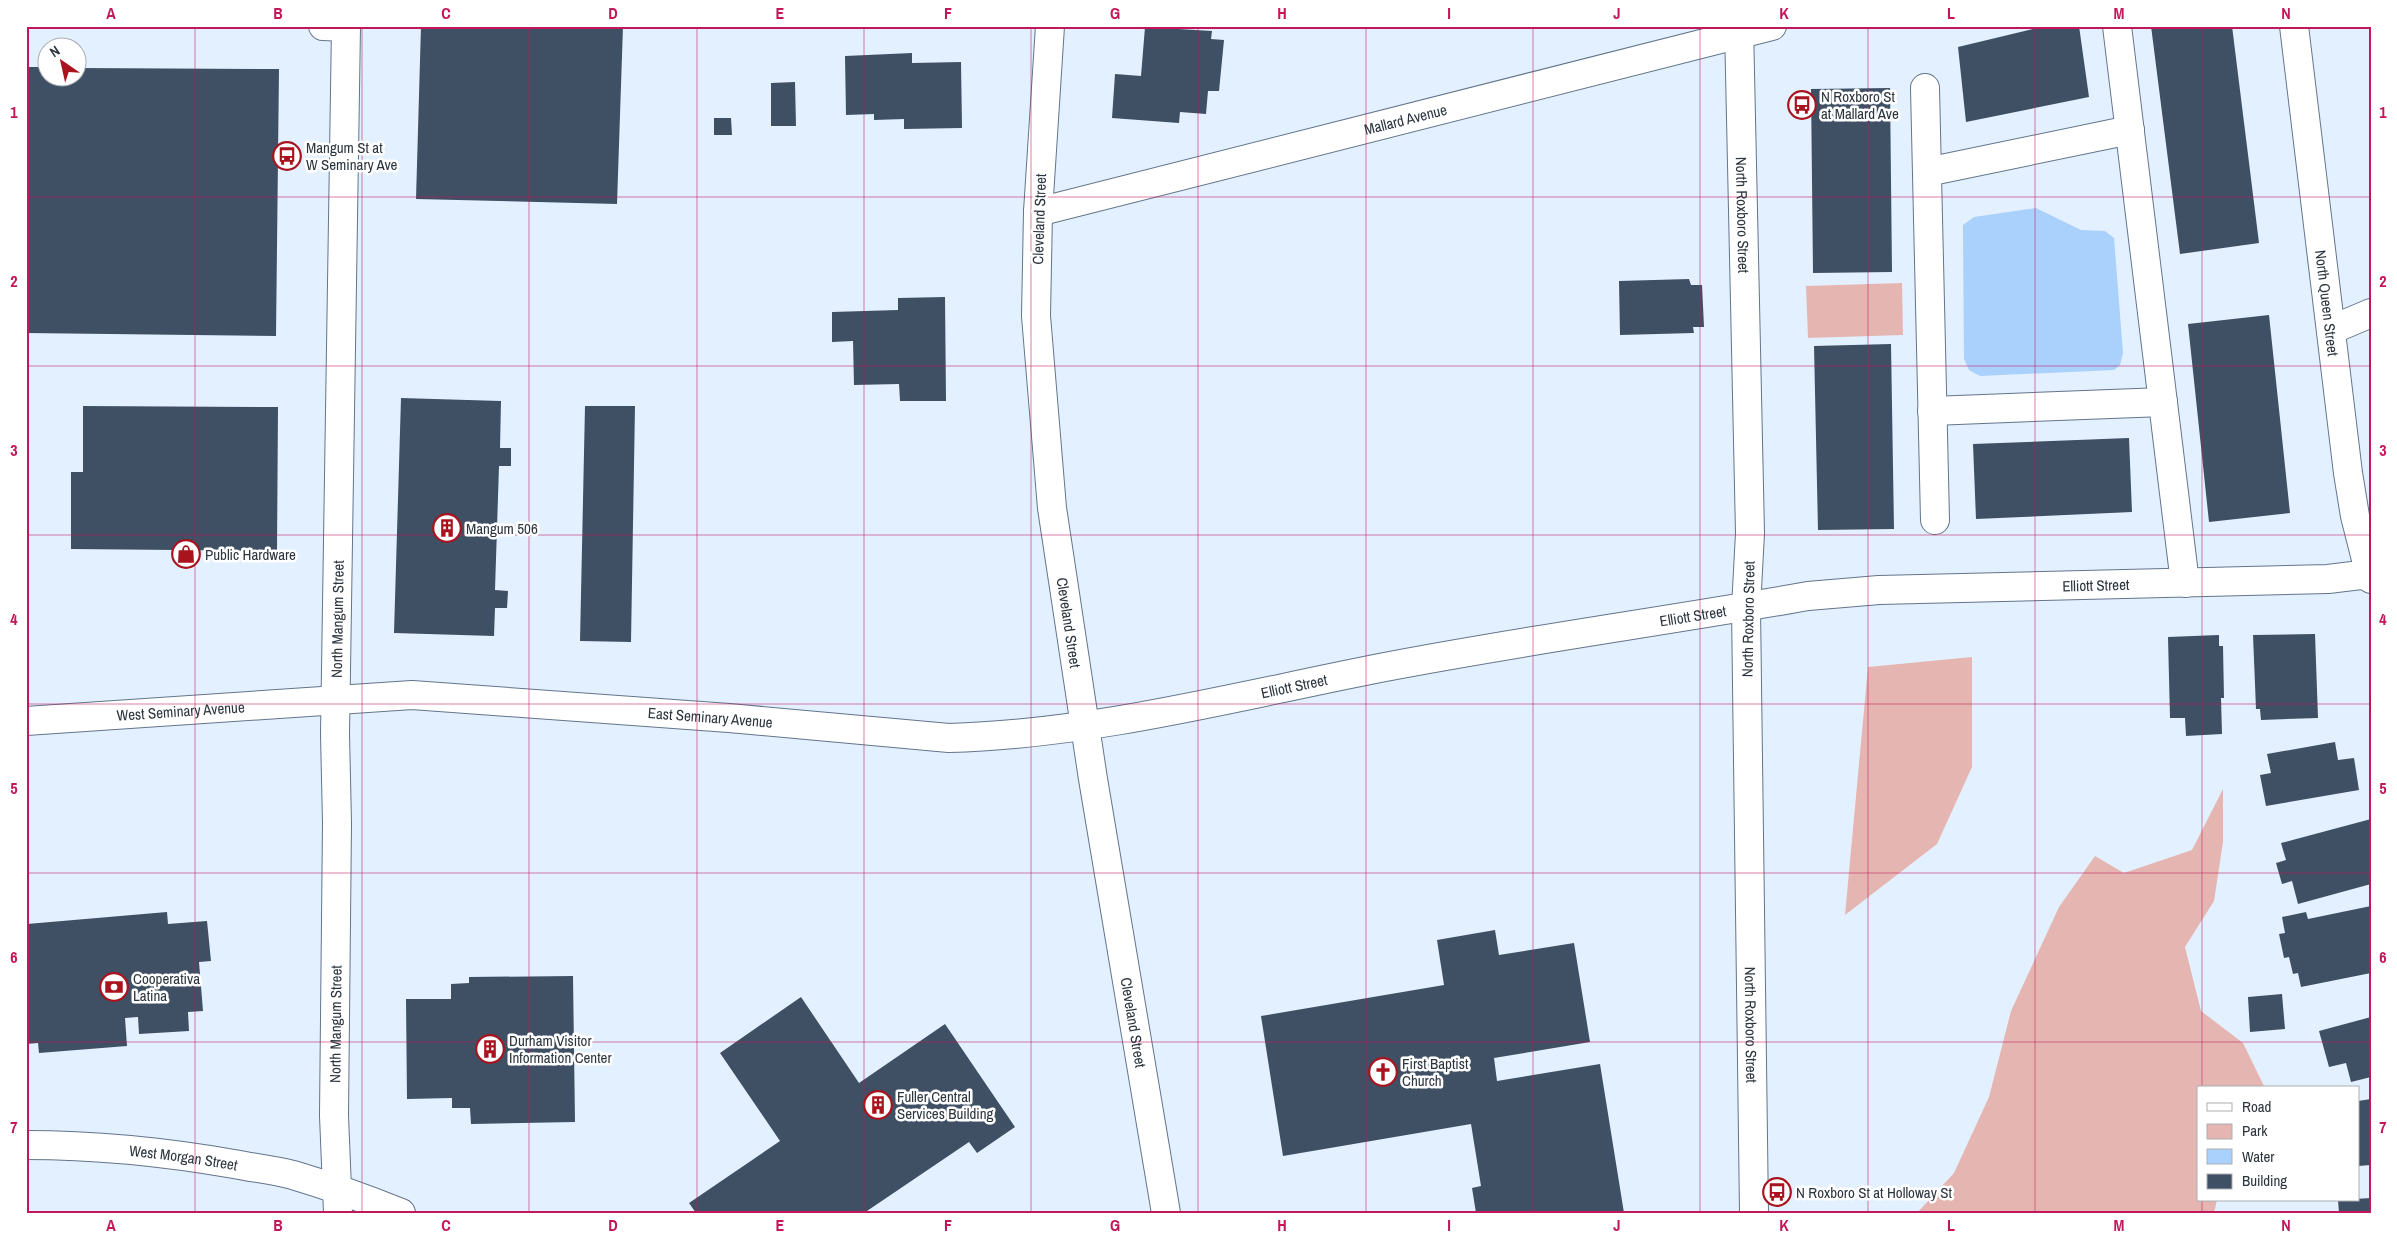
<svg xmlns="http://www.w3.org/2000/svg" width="2397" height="1239" font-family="'Archivo Narrow',sans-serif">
<rect width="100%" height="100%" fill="#e3f0ff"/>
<path fill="#e5b6b1" d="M1902,283L1903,335L1808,338L1806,286Z
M1972,657V767L1937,844L1845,915L1868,667Z
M2223,789V842L2214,901L2185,947L2201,1011L2243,1043L2265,1088H2198V1200H2217L2214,1213H1917L1954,1173L1989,1097L2011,1011L2059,907L2095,856L2124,873L2192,850Z"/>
<path fill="#aad0fc" d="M2036,208L2081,230L2105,231L2114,238L2123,353L2120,365L2114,370L1980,376L1969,370L1964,359L1963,225L1974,217Z"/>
<path fill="#3f5065" d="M421,26H623L617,204L416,199Z
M2045,26H2079L2089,97L1966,122L1958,47Z
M2151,26H2232L2259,243L2180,254Z
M1145,27L1212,31L1211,39L1224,40L1219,91H1208L1206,114L1180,112L1179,123L1112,118L1115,74L1141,76Z
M912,53V63L961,62L962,128L904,129V119L874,120V114L846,115L845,56Z
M26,67H48V78H78V68L279,69L276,336L26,333Z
M795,82L796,126H771V83Z
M1890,88L1892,272L1813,273L1811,89Z
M714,118H731L732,135H714Z
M1689,279L1691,285H1702L1704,327H1693L1694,333L1620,335L1619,281Z
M945,297L946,401H900L899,384L854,385L853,341L832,342V312L898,310V298Z
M2269,315L2290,513L2209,522L2188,324Z
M1891,344L1894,529L1818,530L1814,346Z
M401,398L501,401L500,448H511V466H499L495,590L508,591L507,608H495L494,636L394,633Z
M83,406L278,407L277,551L71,549V472H83Z
M585,406H635L631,642L580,641Z
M2129,438L2132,512L1976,519L1973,444Z
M2315,634L2318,718L2261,720L2260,709H2256L2253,635Z
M2219,635V646H2223L2224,698H2221L2222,734L2186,736L2185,718H2170L2168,637Z
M2335,742L2338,760L2354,758L2359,790L2266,806L2260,775L2271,773L2267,754Z
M2371,819V884L2298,904L2292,881L2282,884L2276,863L2286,860L2281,843Z
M2371,906V973L2301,987L2298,973L2293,974L2289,957L2284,958L2279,934L2285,933L2282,917L2306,912L2308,919Z
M167,912L168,924L207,921L211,961L199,962L203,1011L188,1012L189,1031L139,1034L138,1017L125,1018L127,1046L39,1053L38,1043L26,1044L27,924Z
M1495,930L1499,955L1574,943L1590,1042L1494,1058L1497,1081L1600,1064L1624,1213H1476L1472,1188L1481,1186L1471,1124L1283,1156L1261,1016L1444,985L1437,940Z
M573,976L575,1122L471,1124L470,1108H452V1098L407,1099L406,999H451V984L469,983V977Z
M2282,994L2285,1029L2250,1032L2248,997Z
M801,997L859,1083L945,1024L1015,1127L977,1153L969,1142L864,1213H696L689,1203L780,1141L720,1053Z
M2371,1017V1077L2351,1082L2346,1063L2329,1067L2319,1031Z
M2371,1099V1165L2358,1166V1101Z
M2371,1198V1213H2339L2338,1200Z"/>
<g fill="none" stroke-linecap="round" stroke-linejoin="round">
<defs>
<g id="minor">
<path d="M323,26L346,27"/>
<path id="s1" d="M1050,26L1038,212L1036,316L1052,508L1093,779L1166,1213"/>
<path d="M2117,26L2185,583"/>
<path id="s2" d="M2294,26L2348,473L2355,516L2371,579"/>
<path d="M1925,88L1935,520"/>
<path d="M1927,172L2130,130"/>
<path id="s3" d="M1038,212L1772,26"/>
<path d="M2331,330L2371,313"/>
<path d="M1932,411L2163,402"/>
<path id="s4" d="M26,721L412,695L729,718L949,738C1096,734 1241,695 1385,667C1525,640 1667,621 1808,596L1879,590L2328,579L2369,574"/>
</g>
<g id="major">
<path id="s5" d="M1739,26L1750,533L1746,608L1754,1213"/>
<path id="s6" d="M26,1145C96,1145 165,1152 234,1164C254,1168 274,1170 293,1175C330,1186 366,1199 401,1213"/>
<path id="s7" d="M338,1213L334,1116L337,823L335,734L346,26"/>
</g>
</defs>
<use href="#minor" stroke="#62758a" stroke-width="30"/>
<use href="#major" stroke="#62758a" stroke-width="30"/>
<use href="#minor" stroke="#fff" stroke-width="28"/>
<use href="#major" stroke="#fff" stroke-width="28"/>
</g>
<path fill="none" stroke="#c2185b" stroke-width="1" stroke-opacity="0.55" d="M195,26V1213M362,26V1213M529,26V1213M697,26V1213M864,26V1213M1031,26V1213M1198,26V1213M1366,26V1213M1533,26V1213M1700,26V1213M1868,26V1213M2035,26V1213M2202,26V1088M26,197H2371M26,366H2371M26,535H2371M26,704H2371M26,873H2371M26,1042H2371M2202,1200V1213"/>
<defs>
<symbol id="bus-ring" viewBox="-11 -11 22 22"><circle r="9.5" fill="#fff" stroke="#a9131e" stroke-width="1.5"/><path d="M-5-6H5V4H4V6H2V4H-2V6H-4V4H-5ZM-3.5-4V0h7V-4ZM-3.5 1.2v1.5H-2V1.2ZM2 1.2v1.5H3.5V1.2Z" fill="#a9131e"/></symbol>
<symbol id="building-ring" viewBox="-11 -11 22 22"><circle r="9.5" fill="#fff" stroke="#a9131e" stroke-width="1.5"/><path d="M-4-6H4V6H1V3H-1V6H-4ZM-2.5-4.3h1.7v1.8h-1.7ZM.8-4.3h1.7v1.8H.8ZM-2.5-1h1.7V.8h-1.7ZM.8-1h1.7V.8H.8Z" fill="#a9131e"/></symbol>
<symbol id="shop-ring" viewBox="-11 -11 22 22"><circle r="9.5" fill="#fff" stroke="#a9131e" stroke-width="1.5"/><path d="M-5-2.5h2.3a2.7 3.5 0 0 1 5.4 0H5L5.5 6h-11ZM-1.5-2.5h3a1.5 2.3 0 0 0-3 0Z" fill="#a9131e"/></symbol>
<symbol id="bank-ring" viewBox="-11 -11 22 22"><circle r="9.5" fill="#fff" stroke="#a9131e" stroke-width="1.5"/><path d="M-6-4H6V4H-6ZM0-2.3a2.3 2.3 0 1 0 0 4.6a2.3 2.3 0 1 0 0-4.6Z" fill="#a9131e"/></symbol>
<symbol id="church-ring" viewBox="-11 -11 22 22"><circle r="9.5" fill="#fff" stroke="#a9131e" stroke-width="1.5"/><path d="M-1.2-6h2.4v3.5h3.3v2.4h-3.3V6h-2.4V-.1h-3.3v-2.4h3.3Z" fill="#a9131e"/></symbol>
</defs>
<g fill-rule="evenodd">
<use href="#bus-ring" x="1786" y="89" width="32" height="32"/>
<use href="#bus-ring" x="271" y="140" width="32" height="32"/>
<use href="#building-ring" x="431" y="512" width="32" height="32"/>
<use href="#shop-ring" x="170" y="538" width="32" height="32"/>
<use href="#bank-ring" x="98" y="971" width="32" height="32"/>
<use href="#building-ring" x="474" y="1033" width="32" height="32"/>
<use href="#church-ring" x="1367" y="1056" width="32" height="32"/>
<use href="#building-ring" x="862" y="1089" width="32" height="32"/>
<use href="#bus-ring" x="1761" y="1176" width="32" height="32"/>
</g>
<g text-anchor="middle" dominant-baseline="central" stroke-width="5" stroke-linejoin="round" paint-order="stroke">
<g font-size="15" fill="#2c353e" stroke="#fff" text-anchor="start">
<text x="1821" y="96">N Roxboro St<tspan x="1821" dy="17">at Mallard Ave</tspan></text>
<text x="306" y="147">Mangum St at<tspan x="306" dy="17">W Seminary Ave</tspan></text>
<text x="466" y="528">Mangum 506</text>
<text x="205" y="554">Public Hardware</text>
<text x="133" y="978">Cooperativa<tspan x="133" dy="17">Latina</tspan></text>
<text x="509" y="1040">Durham Visitor<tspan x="509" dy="17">Information Center</tspan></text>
<text x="1402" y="1063">First Baptist<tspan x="1402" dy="17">Church</tspan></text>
<text x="897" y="1096">Fuller Central<tspan x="897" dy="17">Services Building</tspan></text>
<text x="1796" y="1192">N Roxboro St at Holloway St</text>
</g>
<g font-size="15" fill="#2c353e" stroke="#fff">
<text stroke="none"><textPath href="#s3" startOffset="379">Mallard Avenue</textPath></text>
<text stroke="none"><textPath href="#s5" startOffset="189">North Roxboro Street</textPath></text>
<text transform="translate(1039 219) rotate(-88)">Cleveland Street</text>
<text stroke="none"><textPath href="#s2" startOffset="279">North Queen Street</textPath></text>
<text stroke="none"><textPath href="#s4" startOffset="2085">Elliott Street</textPath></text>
<text stroke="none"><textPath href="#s4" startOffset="1680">Elliott Street</textPath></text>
<text transform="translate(1748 619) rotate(-89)">North Roxboro Street</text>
<text stroke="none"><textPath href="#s7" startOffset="594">North Mangum Street</textPath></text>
<text stroke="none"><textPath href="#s1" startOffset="599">Cleveland Street</textPath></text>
<text stroke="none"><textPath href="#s4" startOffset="1275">Elliott Street</textPath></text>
<text stroke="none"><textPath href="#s4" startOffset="155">West Seminary Avenue</textPath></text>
<text stroke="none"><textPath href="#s4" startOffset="686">East Seminary Avenue</textPath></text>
<text stroke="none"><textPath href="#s1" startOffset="1004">Cleveland Street</textPath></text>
<text stroke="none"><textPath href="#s7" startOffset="189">North Mangum Street</textPath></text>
<text stroke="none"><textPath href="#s5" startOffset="999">North Roxboro Street</textPath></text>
<text stroke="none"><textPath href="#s6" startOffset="158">West Morgan Street</textPath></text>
</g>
</g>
<rect width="2397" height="1239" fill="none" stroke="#ffffff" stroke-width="55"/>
<rect x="2197" y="1086" width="162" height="115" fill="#ffffff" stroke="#abaeb2"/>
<rect x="2207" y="1103" width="25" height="8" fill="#ffffff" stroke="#abaeb2"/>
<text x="2242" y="1112" font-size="15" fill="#2c353e">Road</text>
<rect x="2207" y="1124" width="25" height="15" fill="#e5b6b1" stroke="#abaeb2"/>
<text x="2242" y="1136" font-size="15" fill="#2c353e">Park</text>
<rect x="2207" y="1149" width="25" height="15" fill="#aad0fc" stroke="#abaeb2"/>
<text x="2242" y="1162" font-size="15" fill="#2c353e">Water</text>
<rect x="2207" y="1174" width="25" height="15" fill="#3f5065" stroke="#abaeb2"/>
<text x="2242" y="1186" font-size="15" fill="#2c353e">Building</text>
<g transform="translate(62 62) rotate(326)"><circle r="24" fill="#ffffff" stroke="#abaeb2"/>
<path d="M0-4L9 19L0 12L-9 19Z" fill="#a9131e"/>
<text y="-8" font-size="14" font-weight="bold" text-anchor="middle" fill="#2c353e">N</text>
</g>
<rect x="28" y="28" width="2342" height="1184" fill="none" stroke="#c2185b" stroke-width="2"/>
<g font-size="16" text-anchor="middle" font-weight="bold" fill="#c2185b">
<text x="111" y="19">A</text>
<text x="278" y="19">B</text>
<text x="446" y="19">C</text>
<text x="613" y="19">D</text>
<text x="780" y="19">E</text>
<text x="948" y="19">F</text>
<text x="1115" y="19">G</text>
<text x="1282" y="19">H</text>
<text x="1449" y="19">I</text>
<text x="1617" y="19">J</text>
<text x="1784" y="19">K</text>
<text x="1951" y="19">L</text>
<text x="2119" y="19">M</text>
<text x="2286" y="19">N</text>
<text x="14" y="118">1</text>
<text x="2383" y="118">1</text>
<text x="14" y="287">2</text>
<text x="2383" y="287">2</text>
<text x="14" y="456">3</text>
<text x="2383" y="456">3</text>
<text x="14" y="625">4</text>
<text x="2383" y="625">4</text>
<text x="14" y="794">5</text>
<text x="2383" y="794">5</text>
<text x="14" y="963">6</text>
<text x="2383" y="963">6</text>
<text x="14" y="1133">7</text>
<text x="2383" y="1133">7</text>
<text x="111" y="1231">A</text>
<text x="278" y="1231">B</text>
<text x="446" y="1231">C</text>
<text x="613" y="1231">D</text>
<text x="780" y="1231">E</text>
<text x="948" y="1231">F</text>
<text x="1115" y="1231">G</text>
<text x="1282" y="1231">H</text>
<text x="1449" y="1231">I</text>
<text x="1617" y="1231">J</text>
<text x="1784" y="1231">K</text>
<text x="1951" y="1231">L</text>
<text x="2119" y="1231">M</text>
<text x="2286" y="1231">N</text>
</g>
</svg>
